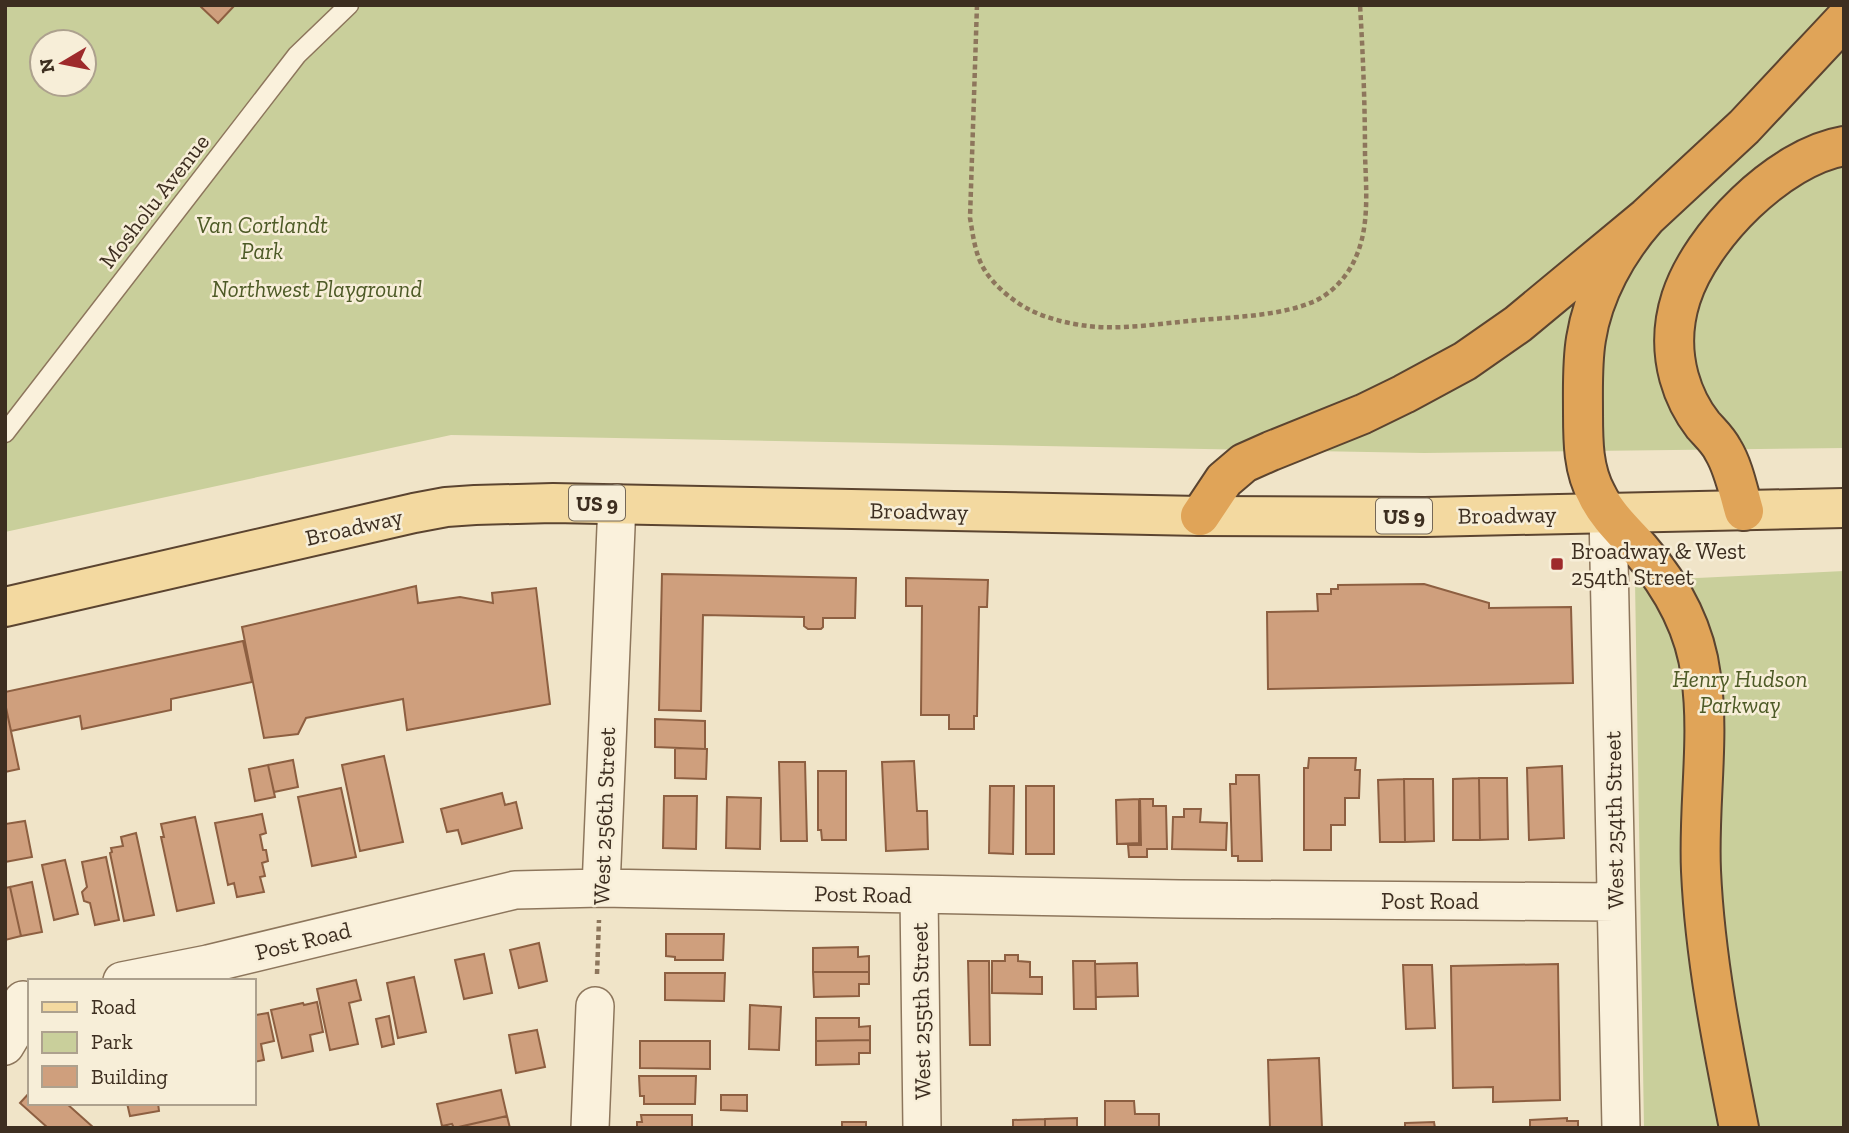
<svg xmlns="http://www.w3.org/2000/svg" width="1849" height="1133" font-family="'Zilla Slab',serif">
<rect width="100%" height="100%" fill="#f0e4c8"/>
<path fill="#c9cf9b" fill-rule="evenodd" d="M5,5H1844V448L1424,453L451,435L5,532ZM42,42H84V84H42Z
M1844,571V1128H1644L1635,581Z"/>
<path fill="#cf9f7d" stroke="#8d5f41" stroke-width="2" d="M199,5H235L218,23Z
M662,574L856,578L855,618H823V627L821,629H808L804,626V617L703,615L701,711L659,710Z
M906,578L988,580L987,607H979L977,716H974V729H949V715H921L922,606H906Z
M1424,584L1489,603V608L1571,607L1573,683L1268,689L1267,612L1318,611L1317,594H1331V589H1338V585Z
M416,586L418,603L460,597L493,603L492,593L536,588L550,704L407,730L403,699L306,718L298,734L264,738L242,627Z
M243,641L252,682L171,699V710L82,729L80,716L11,731L5,703V692Z
M5,703L19,769L5,772Z
M655,719L705,721V749L655,747Z
M675,748L707,749L706,779L675,778Z
M384,756L403,842L360,851L342,765Z
M1309,758H1356L1355,770H1360L1359,798H1345V825H1331V850H1304V768H1308Z
M293,760L298,787L274,792L268,765Z
M914,761L917,811H927L928,849L886,851L882,762Z
M779,762H805L807,841H781Z
M268,765L275,797L255,801L249,769Z
M1562,766L1564,838L1529,840L1527,768Z
M818,771H846V840H822L821,830H818Z
M1236,775H1259L1262,861H1238V856H1232L1230,784H1236Z
M1479,778H1507L1508,839L1480,840Z
M1479,778L1480,840H1453V779Z
M1404,779H1433L1434,841L1405,842Z
M1404,779L1405,842H1380L1378,780Z
M990,786H1014L1013,854L989,853Z
M1026,786H1054V854H1026Z
M341,788L356,857L312,866L298,797Z
M502,793L505,805L516,802L522,828L462,844L458,830L447,832L441,809Z
M664,796H697L696,849L663,848Z
M727,797L761,798L760,849L726,848Z
M1139,799V843L1117,844L1116,800Z
M1140,799H1153V806H1166L1167,849H1147V857H1129L1128,845H1141Z
M1184,809H1201L1200,822L1227,823L1226,850L1172,849L1173,817H1184Z
M262,814L266,833L260,835L263,850H266L268,861L262,863L265,876L260,877L264,892L237,897L234,883L228,885L215,823Z
M195,817L214,903L177,911L161,837H164L161,824Z
M25,821L32,857L5,862V824Z
M136,833L154,915L124,921L110,853L112,852L111,848L123,846L121,837Z
M106,857L119,920L95,925L90,903L84,901L82,892L87,887L82,862Z
M65,860L78,914L54,920L42,865Z
M32,882L42,932L21,936L10,887Z
M10,887L21,936L5,940V888Z
M666,934H724L723,960H675V957L666,956Z
M539,943L547,981L519,988L510,950Z
M858,947V957L869,956V972H813V948Z
M484,954L492,993L464,999L455,960Z
M1005,955H1018V961L1030,962V977H1042V994L992,993V961H1005Z
M968,961H989L990,1045H970Z
M1073,961H1095L1096,1009H1074Z
M1137,963L1138,996L1096,997L1095,964Z
M1558,964L1560,1100L1493,1102V1087L1453,1088L1451,966Z
M1403,965H1432L1435,1028L1406,1029Z
M813,972H869V984H859V996L814,997Z
M665,973H725L724,1001L665,1000Z
M414,977L426,1032L398,1038L387,983Z
M356,980L361,1000L349,1003L358,1044L330,1050L317,989Z
M317,1002L323,1032L310,1035L313,1051L282,1058L271,1010L303,1003L304,1005Z
M750,1005L781,1007L779,1050L749,1049Z
M254,1013L256,1015L268,1013L274,1041L261,1044L264,1060L254,1062Z
M389,1016L394,1044L382,1047L376,1019Z
M816,1018H859V1027L870,1026V1040L816,1041Z
M537,1030L545,1067L516,1073L509,1035Z
M870,1040V1053H859V1064L816,1065V1041Z
M640,1041H710V1069L640,1068Z
M1319,1058L1322,1128H1270L1268,1060Z
M639,1076H696L695,1104H644V1096H640Z
M501,1090L507,1116L454,1128L452,1124L442,1126L437,1104Z
M30,1092V1103H66L94,1128H48L20,1103Z
M721,1095H747V1111L721,1110Z
M1105,1101H1134L1135,1114H1159V1128H1105Z
M127,1103H158L159,1111L130,1116Z
M641,1115H692V1128H637V1122H642Z
M507,1116L510,1128H454Z
M1077,1118V1128H1045V1119Z
M1567,1118V1121H1578V1128H1530V1120Z
M1045,1119V1128H1013V1120Z
M842,1122H866V1128H842Z
M1405,1123L1434,1122L1435,1128H1405Z"/>
<g fill="none" stroke-linecap="round" stroke-linejoin="round">
<defs>
<path id="service" d="M5,433L297,55L349,5"/>
<path id="minor" d="M1608,513L1621,1128
M601,888L617,503
M919,895L922,1128
M122,981L208,964L515,890L601,888L1180,899L1615,902
M5,1046L20,1021L23,1000
M590,1128L595,1006"/>
<path id="primary" d="M5,607L414,513L446,507L475,505L553,503L1200,516L1425,517L1844,508"/>
<path id="motorway" d="M1647,217C1617,251 1593,294 1586,339C1582,363 1583,388 1583,413C1583,441 1583,470 1597,495C1607,516 1625,532 1640,549C1671,585 1695,627 1701,676C1710,738 1698,807 1701,871C1705,958 1722,1043 1739,1128
M1744,511C1738,491 1734,468 1723,450C1718,440 1710,433 1703,425C1692,411 1684,395 1679,377C1672,351 1673,323 1681,298C1701,236 1779,157 1844,146
M1200,516L1224,480L1244,463L1271,451L1363,414L1404,394L1465,361L1518,324L1647,217L1744,127L1844,20"/>
</defs>
<use href="#service" stroke="#8d765c" stroke-width="21"/>
<use href="#minor" stroke="#8d765c" stroke-width="40"/>
<use href="#primary" stroke="#5b4430" stroke-width="42"/>
<use href="#motorway" stroke="#5b4430" stroke-width="42"/>
<path stroke="#8d765c" stroke-width="4.5" stroke-dasharray="5 3.5" stroke-linecap="butt" d="M977,5L970,218C973,235 975,254 984,269C994,286 1014,302 1032,311C1049,319 1070,324 1088,326C1121,330 1156,324 1189,321C1228,317 1279,317 1315,301C1332,293 1347,277 1355,259C1370,227 1366,189 1365,154C1365,105 1363,55 1360,5
M597,974L599,920"/>
<use href="#service" stroke="#faf1dc" stroke-width="18"/>
<use href="#minor" stroke="#faf1dc" stroke-width="37"/>
<use href="#primary" stroke="#f3d9a0" stroke-width="38"/>
<use href="#motorway" stroke="#e0a458" stroke-width="38"/>
</g>
<rect fill="#9e2a2b" stroke="#f7eed8" stroke-width="2.5" x="1550" y="557" width="14" height="14" rx="3.5"/>
<g text-anchor="middle" dominant-baseline="central" stroke-width="5" stroke-linejoin="round" paint-order="stroke">
<g fill="#f7eed8" stroke="#756857" stroke-width="2">
<rect x="569" y="485.5" width="56" height="35" rx="5"/>
<rect x="1376" y="498.5" width="56" height="35" rx="5"/>
</g>
<g font-size="21" font-weight="bold" fill="#3d2e20">
<text x="597" y="503">US 9</text>
<text x="1404" y="516">US 9</text>
</g>
<g font-size="23" fill="#3d2e20" stroke="#f7eed8">
<text transform="translate(154 201) rotate(-52)">Mosholu Avenue</text>
<text transform="translate(919 511) rotate(1)">Broadway</text>
<text transform="translate(1507 515) rotate(-1)">Broadway</text>
<text transform="translate(354 527) rotate(-13)">Broadway</text>
<text transform="translate(604 816) rotate(-88)">West 256th Street</text>
<text transform="translate(1614 820) rotate(-91)">West 254th Street</text>
<text transform="translate(863 894) rotate(1)">Post Road</text>
<text x="1430" y="901">Post Road</text>
<text transform="translate(303 941) rotate(-14)">Post Road</text>
<text transform="translate(921 1011) rotate(-91)">West 255th Street</text>
</g>
<g font-size="23" font-style="italic" fill="#4d5a26" stroke="#f7eed8">
<text x="262" y="225">Van Cortlandt<tspan x="262" dy="26">Park</tspan></text>
<text x="317" y="289">Northwest Playground</text>
<text x="1740" y="679">Henry Hudson<tspan x="1740" dy="26">Parkway</tspan></text>
</g>
<g font-size="23" fill="#3d2e20" stroke="#f7eed8" text-anchor="start">
<text x="1571" y="551">Broadway &amp; West<tspan x="1571" dy="26">254th Street</tspan></text>
</g>
</g>
<rect width="1849" height="1133" fill="none" stroke="#3d2e20" stroke-width="14"/>
<rect x="28" y="979" width="228" height="126" fill="#f7eed8" stroke="#ada18e" stroke-width="2"/>
<rect x="42" y="1002" width="35" height="10" fill="#f3d9a0" stroke="#ada18e" stroke-width="2"/>
<text x="91" y="1014" font-size="21" fill="#3d2e20">Road</text>
<rect x="42" y="1032" width="35" height="21" fill="#c9cf9b" stroke="#ada18e" stroke-width="2"/>
<text x="91" y="1049" font-size="21" fill="#3d2e20">Park</text>
<rect x="42" y="1066" width="35" height="21" fill="#cf9f7d" stroke="#ada18e" stroke-width="2"/>
<text x="91" y="1084" font-size="21" fill="#3d2e20">Building</text>
<g transform="translate(63 63) rotate(260)"><circle r="33" fill="#f7eed8" stroke="#ada18e" stroke-width="2"/>
<path d="M0-5L12 26L0 18L-12 26Z" fill="#9e2a2b"/>
<text y="-10" font-size="19" font-weight="bold" text-anchor="middle" fill="#3d2e20">N</text>
</g>
</svg>
